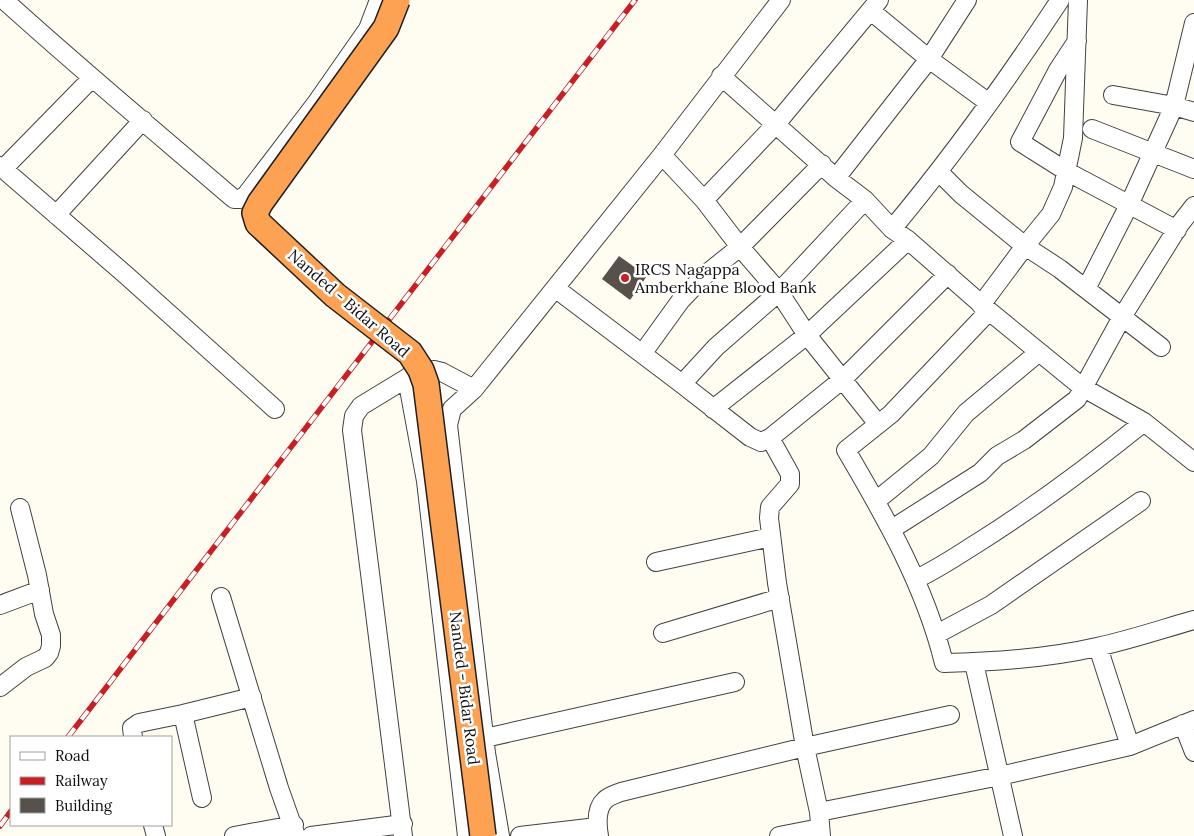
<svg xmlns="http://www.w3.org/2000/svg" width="1194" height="836" font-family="Lora,serif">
<rect width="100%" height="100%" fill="#fffcf1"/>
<path fill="#58504b" d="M619,256L647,276L630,300L602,279Z"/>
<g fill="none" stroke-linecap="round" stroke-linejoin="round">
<defs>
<path id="minor" d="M4,0C79,68 157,133 234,199H240L246,195L317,102L368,29L379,0
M871,11L929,59L989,103
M1077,41L1058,70L1020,142L1066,171L1177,230
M721,76L836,178L865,200L892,229L908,240L989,311L1082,387L1144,422L1194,462
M1113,95L1174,106L1194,112
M1092,129L1194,169
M662,155L704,200L740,247L779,292L807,335L878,424
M0,166L127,276L275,409
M3,169L92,78
M939,172L961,194L1025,246L1060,269L1161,347
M836,178L929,59L967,0
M704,200L776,124L879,0
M56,215L143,120
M892,229C953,156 1008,79 1060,0
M555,288L682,384L750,437L761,442L770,438L843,379L948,274
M1086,289L1129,205L1174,106L1194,23
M981,305L1025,246L1051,214L1063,187L1073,138L1078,0
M989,311L891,414L846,450C886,518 925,586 944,663C994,662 1049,658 1097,647C1130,640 1162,629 1194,620
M642,354L681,300L705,275L740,247L822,164
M682,384L716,347L779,292L865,200
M713,409L807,335L908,240
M770,438L790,474V484L770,507L769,518L777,583L805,747L819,812L821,836
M876,501L931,456L966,413L1039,352
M892,529L980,473L997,456L1024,440L1077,399L1122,317L1180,224L1194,206
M656,562L771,537
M916,579C938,569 958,555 979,542C1036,506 1091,465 1144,422
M221,597L279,788L296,836
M0,605L40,590
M663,633L780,598
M937,634L991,605L1141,501
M1098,647L1130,746
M974,663L1013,836
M0,687L26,667L45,658L49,653L51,646V635L44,614L37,575L20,508
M183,714L202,798
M1183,724L1194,752
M133,737L132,728L139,723L183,714L252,697
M485,738L735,682
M819,812L1000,776L1130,746L1194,720
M153,825L156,836
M234,836L294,825
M311,836L403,824
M403,836L352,430L354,416L361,406L407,378
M467,836L426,481L407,378L411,375L434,370L442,372L474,389
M500,836L486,753L448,425L452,409L474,389L662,155L781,0
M520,836L597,827
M599,836C597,825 596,808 605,800C609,796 616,794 621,792L805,747L950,715
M779,836L820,828"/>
</defs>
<use href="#minor" stroke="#424242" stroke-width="20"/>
<use href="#minor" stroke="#fff" stroke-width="18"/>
<defs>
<path id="rail" d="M68,737L635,0
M0,826L11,811"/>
</defs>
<use href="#rail" stroke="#c81f24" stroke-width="5.5"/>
<use href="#rail" stroke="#fff" stroke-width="4" stroke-dasharray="11" stroke-linecap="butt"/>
<defs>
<path id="highway-bridge" d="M397,0L386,28L260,203L255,213L258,223L335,295L410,353L421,370L426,384L483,836"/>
</defs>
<use href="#highway-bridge" stroke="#202020" stroke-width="28" stroke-linecap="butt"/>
<use href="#highway-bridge" stroke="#fca252" stroke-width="25"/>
</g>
<circle fill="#c81f24" stroke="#fff" stroke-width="2" cx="625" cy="278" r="5"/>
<g text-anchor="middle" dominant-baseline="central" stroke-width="5" stroke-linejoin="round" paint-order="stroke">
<g font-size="16" fill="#0f0f0f" stroke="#fff" text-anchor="start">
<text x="635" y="269">IRCS Nagappa<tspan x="635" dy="18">Amberkhane Blood Bank</tspan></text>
</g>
<g font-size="16" fill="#0f0f0f" stroke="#fff">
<text transform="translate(349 303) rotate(41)">Nanded - Bidar Road</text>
<text transform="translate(465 688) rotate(83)">Nanded - Bidar Road</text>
</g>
</g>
<rect x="10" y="736" width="162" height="90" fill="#ffffff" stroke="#9f9f9f"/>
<rect x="20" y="752" width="25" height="8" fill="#ffffff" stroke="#9f9f9f"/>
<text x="55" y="761" font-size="15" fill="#0f0f0f">Road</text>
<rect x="20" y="777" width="25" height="8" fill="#c81f24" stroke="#9f9f9f"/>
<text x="55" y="786" font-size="15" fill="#0f0f0f">Railway</text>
<rect x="20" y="798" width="25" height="15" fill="#58504b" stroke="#9f9f9f"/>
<text x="55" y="811" font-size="15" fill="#0f0f0f">Building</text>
</svg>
